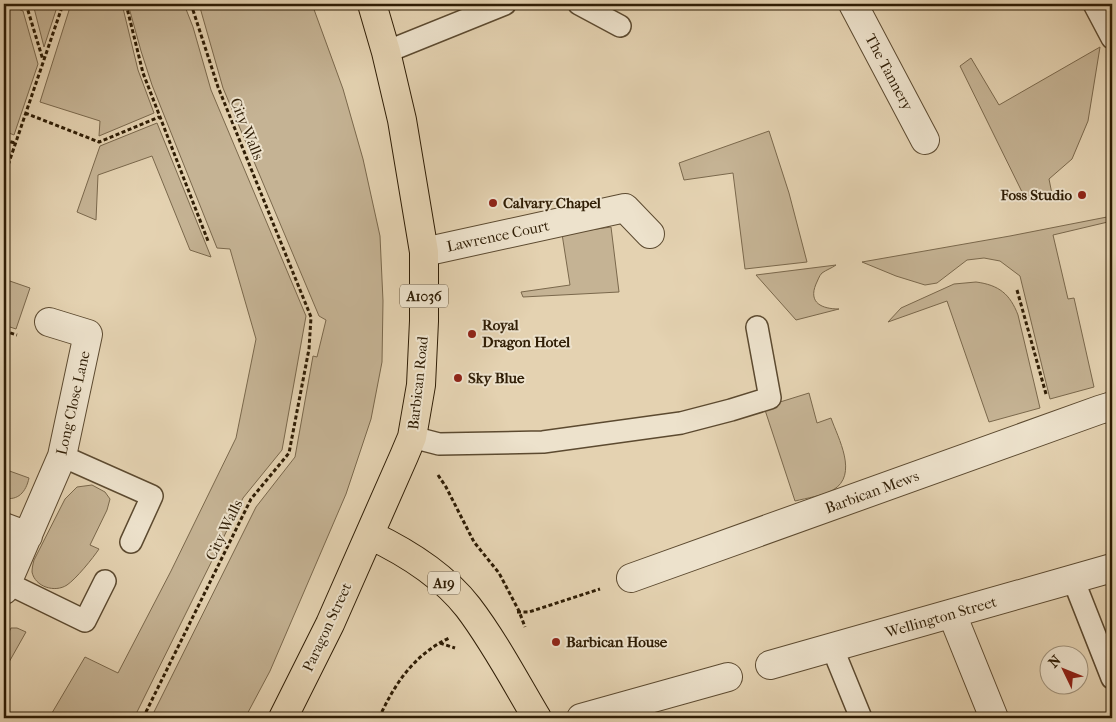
<svg xmlns="http://www.w3.org/2000/svg" width="1116" height="722" font-family="'IM FELL French Canon',serif">
<rect width="100%" height="100%" fill="#e4d2b1"/>
<filter id="stains"><feTurbulence type="fractalNoise" baseFrequency=".004" numOctaves="4"/><feColorMatrix values="0 0 0 0 .2 0 0 0 0 .09 0 0 0 0 .02 0 0 0 .5 -.17"/></filter>
<radialGradient id="worn" r=".72"><stop offset=".6" stop-color="#630" stop-opacity="0"/><stop offset="1" stop-color="#630" stop-opacity=".3"/></radialGradient>
<path fill="#c5b394" stroke="#7a684c" d="M33,4H58L44,47Z
M71,4H122L138,70L154,113L99,136L100,121L40,102Z
M128,4H184L193,27L211,90L306,316L282,450L243,498L134,718H49L85,657L118,673L171,571L236,438L256,339L230,249L217,248L152,85L141,51Z
M199,4H312L343,89L363,159L380,236L383,301L382,362L371,419L346,494L270,671L245,718H151L256,507L295,457L313,356L317,357L326,320L319,316L223,88Z
M11,6L23,11L38,64L14,135L4,131V28Z
M1100,47L1088,121L1072,159L1049,179L1052,194L1025,198L960,66L971,58L999,105Z
M157,123L211,257L190,250L152,156L98,175L96,220L77,212L100,146Z
M769,131L789,193L807,262L745,269L733,173L684,180L679,163Z
M1112,216V221L1053,235L1068,299L1074,298L1094,387L1050,399L1020,276L1000,261L984,258L967,260L937,283L925,285L896,276L862,262L1010,236Z
M611,227L619,292L523,297L521,292L570,285L562,234Z
M836,265C832,268 826,270 822,273C819,276 818,280 816,284C808,303 822,309 839,309L796,320L756,275Z
M4,279L30,288L16,329L4,325Z
M976,282C999,285 1010,294 1018,315L1040,408L989,422L947,301L888,322L901,308L954,284Z
M809,393L817,423L831,418C838,438 859,475 833,490C822,496 807,498 795,501L764,407Z
M4,469L29,478C26,492 18,501 4,498Z
M92,485L105,492L110,499L107,510L90,545L99,549C93,558 76,579 67,585C55,593 35,587 32,572C32,568 33,564 34,560L65,499L77,487Z
M11,628H17L26,632L4,671V642Z"/>
<g fill="none" stroke-linecap="round" stroke-linejoin="round">
<defs>
<path id="lane" d="M579,4L620,26
M1094,4L1112,38
M386,52L505,4
M412,437L439,444L543,442L681,423L731,410L770,398L757,327
M62,456L152,496L131,542
M1073,579L1112,678
M7,583L85,621L105,581
M832,647L861,718"/>
<path id="street" d="M853,4L925,140
M424,252L625,208L650,234
M4,527L28,536
M631,578L1099,410L1112,406
M4,590L62,456L88,334L49,322
M952,614L994,718
M770,665L1112,568
M581,718L728,677"/>
<path id="primary" d="M370,535C406,552 443,575 468,607C494,641 515,681 537,718
M283,718L330,624L404,456L412,437L421,385L424,321V252L402,120L386,52L372,4"/>
</defs>
<use href="#lane" stroke="#5c4a30" stroke-width="24"/>
<use href="#street" stroke="#5c4a30" stroke-width="30"/>
<use href="#primary" stroke="#2f1d05" stroke-width="30"/>
<path stroke="#2f1d05" stroke-width="3" stroke-dasharray="4 2.5" stroke-linecap="butt" d="M26,4L43,60
M126,4L143,73L208,241
M25,113L99,142L159,117
M4,140L15,143
M4,177L63,4
M1017,290L1046,394
M4,331L17,335
M438,475L446,487L474,542L499,573L519,611L525,627
M517,612H529L600,589
M440,643L455,648
M143,718L251,499L289,453L309,349L311,317L218,87L191,4
M379,718C395,683 414,655 449,638"/>
<use href="#lane" stroke="#ede2cc" stroke-width="21"/>
<use href="#street" stroke="#ede2cc" stroke-width="28"/>
<use href="#primary" stroke="#e4d2b1" stroke-width="28"/>
</g>
<g fill="#8f2418" stroke="#ede2cc" stroke-width="2">
<circle cx="1082" cy="195" r="5"/>
<circle cx="493" cy="203" r="5"/>
<circle cx="472" cy="334" r="5"/>
<circle cx="458" cy="378" r="5"/>
<circle cx="556" cy="642" r="5"/>
</g>
<g text-anchor="middle" dominant-baseline="central" stroke-width="4" stroke-linejoin="round" paint-order="stroke">
<g fill="#ede2cc" stroke="#685841" stroke-width="1">
<rect x="400" y="284.5" width="48" height="23" rx="4"/>
<rect x="428" y="571.5" width="32" height="23" rx="4"/>
</g>
<g font-size="14" font-weight="bold" fill="#2f1d05">
<text x="424" y="296">A1036</text>
<text x="444" y="583">A19</text>
</g>
<g font-size="15" fill="#2f1d05" stroke="#ede2cc">
<text transform="translate(889 72) rotate(62)">The Tannery</text>
<text transform="translate(247 129) rotate(68)">City Walls</text>
<text transform="translate(498 236) rotate(-12)">Lawrence Court</text>
<text transform="translate(418 383) rotate(-84)">Barbican Road</text>
<text transform="translate(73 403) rotate(-77)">Long Close Lane</text>
<text transform="translate(872 492) rotate(-20)">Barbican Mews</text>
<text transform="translate(224 530) rotate(-64)">City Walls</text>
<text transform="translate(941 617) rotate(-16)">Wellington Street</text>
<text transform="translate(327 627) rotate(-65)">Paragon Street</text>
</g>
<g font-size="15" font-weight="bold" fill="#2f1d05" stroke="#ede2cc" text-anchor="start">
<text x="1072" y="195" text-anchor="end">Foss Studio</text>
<text x="503" y="203">Calvary Chapel</text>
<text x="482" y="325">Royal<tspan x="482" dy="17">Dragon Hotel</tspan></text>
<text x="468" y="378">Sky Blue</text>
<text x="566" y="642">Barbican House</text>
</g>
</g>
<rect width="1116" height="722" fill="none" stroke="#e4d2b1" stroke-width="20"/>
<rect x="5" y="5" width="1106" height="712" fill="none" stroke="#2f1d05" stroke-width="2.5"/>
<rect x="10" y="10" width="1096" height="702" fill="none" stroke="#2f1d05"/>
<g transform="translate(1064 670) rotate(313)"><circle r="24" fill="#ede2cc" stroke="#a1937c"/>
<path d="M0-4L9 19L0 12L-9 19Z" fill="#8f2418"/>
<text y="-8" font-size="14" font-weight="bold" text-anchor="middle" fill="#2f1d05">N</text>
</g>
<rect width="100%" height="100%" filter="url(#stains)"/>
<rect width="100%" height="100%" fill="url(#worn)"/>
</svg>
